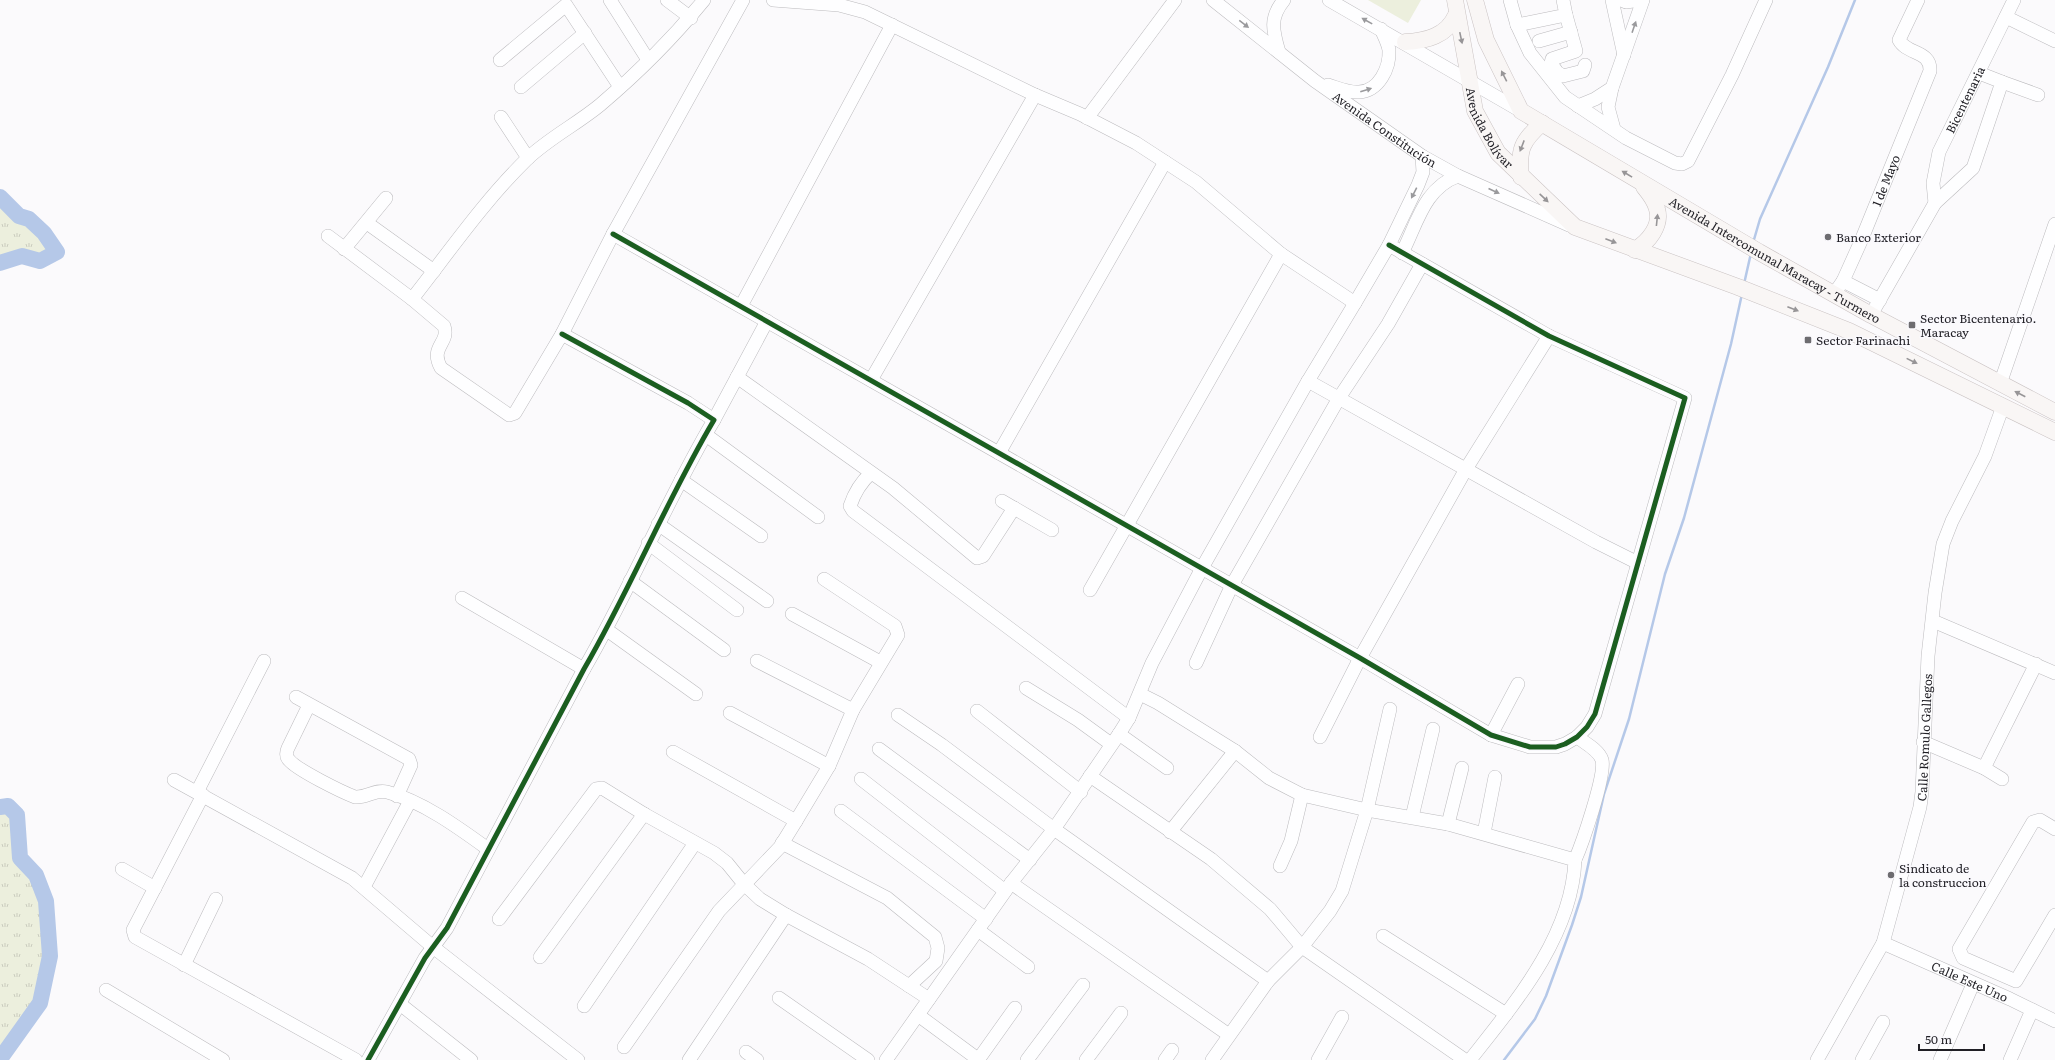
<svg xmlns="http://www.w3.org/2000/svg" width="2055" height="1060" font-family="Literata,serif">
<defs>
<pattern id="grass-tufts" width="24" height="20" patternUnits="userSpaceOnUse"><rect width="24" height="20" fill="#ecefdd"/><path d="M3 7l-1-3M5 7V3M7 7l1-3M15 17l-1-3M17 17v-4M19 17l1-3" fill="none" stroke="#caccbe"/></pattern>
</defs>
<rect width="100%" height="100%" fill="#fbfafc"/>
<path fill="url(#grass-tufts)" d="M0,197L19,216L29,219L44,233L57,252L40,261L22,256L0,263Z
M8,806L17,815L20,858L36,875L46,901L50,956L40,1003L0,1059V807Z"/>
<path fill="#ecefdd" d="M1368,0H1421L1408,23Z"/>
<g fill="none" stroke-linecap="round" stroke-linejoin="round">
<path stroke="#b5c8e8" stroke-width="2.5" d="M1753,243L1760,219L1828,67L1855,0
M1744,284L1751,253
M1504,1060L1535,1019L1546,996L1572,925L1581,897L1604,794L1629,719L1665,574L1684,518L1731,344L1742,294"/>
<path stroke="#b5c8e8" stroke-width="16" d="M0,197L19,216L29,219L44,233L57,252L40,261L22,256L0,263
M0,807L8,806L17,815L20,858L36,875L46,901L50,956L40,1003L0,1059"/>
<defs>
<g id="minor">
<path d="M610,0L648,60"/>
<path d="M667,0L691,18"/>
<path d="M773,0L839,5L865,12L1035,95L1080,114L1136,143L1196,182L1281,254L1355,303L1389,245L1418,185L1423,172L1422,156"/>
<path id="s1" d="M1213,0L1315,81L1422,156L1458,176L1569,225"/>
<path d="M1329,0L1521,111"/>
<path d="M1510,0L1517,25L1530,53L1565,97L1626,138L1675,163L1682,164L1688,161L1732,75L1766,0"/>
<path d="M1612,0L1624,55"/>
<path d="M1621,0L1626,2L1640,0"/>
<path d="M1566,15L1576,51L1552,59L1551,63L1557,72L1563,76L1583,71L1585,65"/>
<path d="M2006,17L2055,41"/>
<path d="M1517,25L1566,15L1563,0"/>
<path d="M1539,41L1571,32"/>
<path d="M1279,52C1273,31 1269,18 1284,0"/>
<path d="M500,60L566,5L620,87"/>
<path d="M2002,82L2038,95"/>
<path d="M1328,85C1338,88 1349,93 1359,92C1379,91 1390,68 1389,50C1388,43 1384,36 1381,29"/>
<path d="M521,87L585,33"/>
<path d="M1612,88L1608,107L1614,129"/>
<path d="M1578,106L1595,99L1612,88L1643,0"/>
<path d="M501,117L528,158"/>
<path d="M1087,118L1175,0"/>
<path id="s2" d="M1935,203L1933,183L1939,152L2014,0"/>
<path d="M367,223L434,271"/>
<path d="M613,234L1360,658L1491,735L1530,747H1556L1565,744L1577,737L1587,727L1595,714L1685,398L1549,336L1389,245"/>
<path d="M328,236L412,299L444,326C450,344 429,346 441,368L509,415L515,413L562,334L613,234L743,0"/>
<path d="M344,249L386,198"/>
<path d="M1402,253C1417,224 1424,188 1458,176"/>
<path d="M1843,281L1880,300"/>
<path id="s3" d="M1834,294L1843,281L1861,241L1930,71C1931,50 1907,55 1899,40L1918,0"/>
<path d="M412,299C449,252 484,201 527,159C549,138 577,124 600,105C638,73 673,38 704,0"/>
<path d="M741,306L892,25"/>
<path d="M1871,315L1935,203L1973,168L2002,82L1979,73"/>
<path d="M737,377L893,488L977,558L983,556L1014,508L1002,501"/>
<path d="M871,380L1035,95"/>
<path d="M1308,381L1596,542L1638,563"/>
<path d="M2000,384L2055,224"/>
<path d="M714,420L767,321"/>
<path d="M706,435L818,517"/>
<path d="M999,453L1165,162"/>
<path d="M871,473C861,482 854,494 850,506L853,511L1129,718"/>
<path d="M681,480L761,536"/>
<path d="M1014,508L1052,530"/>
<path d="M658,524L767,601"/>
<path d="M648,543L737,610"/>
<path d="M630,581L724,650"/>
<path d="M1090,590L1281,254"/>
<path d="M462,598L584,669"/>
<path d="M792,614L880,662"/>
<path d="M1933,621L2055,673"/>
<path d="M607,630L696,694"/>
<path d="M757,661L853,710"/>
<path d="M1196,663L1232,585L1339,398L1388,324L1422,264"/>
<path d="M1026,688L1078,720L1111,744"/>
<path d="M1140,694L1158,703L1235,751L1269,778L1302,795L1367,810L1448,824L1575,860C1572,936 1515,1003 1470,1060"/>
<path d="M296,697L409,759L411,765L397,796"/>
<path d="M309,705L288,748C286,752 286,757 289,760C297,770 342,792 355,797C367,798 375,789 387,792C422,801 459,828 488,849"/>
<path d="M977,711L1081,792"/>
<path d="M730,713L829,766"/>
<path d="M898,715L942,745L1054,829L1268,981"/>
<path d="M1119,734L1167,768"/>
<path d="M1491,735L1518,684"/>
<path d="M1320,737L1360,658L1466,469L1549,336"/>
<path d="M1923,742L1984,768L2002,779"/>
<path d="M879,749L1030,860"/>
<path d="M673,752L796,821"/>
<path d="M1984,768L2036,664"/>
<path d="M1090,776L1211,859L1270,909L1302,947L1465,1060"/>
<path d="M861,779L1005,891"/>
<path d="M174,780L352,878L433,947L578,1060"/>
<path d="M197,792L264,661"/>
<path d="M203,795L133,930L135,937L356,1060"/>
<path d="M841,811L986,919"/>
<path d="M1412,817L1433,729"/>
<path d="M1448,824L1462,768"/>
<path d="M2055,829L2040,820L2033,822L1959,949L1963,958L2016,981L2055,915"/>
<path d="M1170,832L1235,751"/>
<path d="M1484,833L1495,777"/>
<path d="M782,843L887,898L935,937L938,948L936,961L909,986"/>
<path d="M1575,860C1582,844 1606,775 1602,760C1599,750 1585,743 1577,737"/>
<path d="M1280,866L1291,841L1302,795"/>
<path d="M122,869L155,888"/>
<path d="M1011,883L1229,1035"/>
<path d="M364,887L410,801"/>
<path d="M499,919L596,789L602,788L644,814L714,853L727,863L744,884L760,899L786,915L868,959L929,999"/>
<path d="M978,930L1028,967"/>
<path d="M1383,936L1506,1014"/>
<path id="s4" d="M1883,943L2010,999L2055,1021"/>
<path d="M540,957L644,814"/>
<path d="M184,965L216,899"/>
<path d="M106,990L223,1060"/>
<path d="M779,998L868,1060"/>
<path d="M400,1004L471,1060"/>
<path d="M584,1006L695,843"/>
<path d="M918,1015L979,1060"/>
<path d="M624,1047L719,911L780,847L796,821L829,766L853,710L898,635L895,626L824,579"/>
<path d="M746,1052L757,1060"/>
<path d="M368,1060L425,958L447,928L584,669C631,588 666,501 714,420L688,403L562,334"/>
<path d="M689,1060L786,915"/>
<path d="M886,1060L1011,883L1054,829L1119,734L1129,718L1152,663L1202,568L1308,381L1355,303"/>
<path d="M978,1060L1015,1008"/>
<path d="M1027,1060L1083,985"/>
<path d="M1086,1060L1121,1013"/>
<path d="M1165,1060L1172,1050"/>
<path d="M1212,1060L1268,981L1302,947L1330,911L1342,891L1367,810L1390,709"/>
<path d="M1318,1060L1342,1017"/>
<path id="s5" d="M1817,1060L1883,943L1920,807L1922,792L1928,656L1935,593L1943,544L1952,521L1985,456L2003,406"/>
<path d="M1862,1060L1883,1022"/>
<path d="M1940,1060L1973,984"/>
<path d="M2010,1060L2032,1010"/>
</g>
<g id="major">
<path id="s6" d="M1455,0L1475,111L1498,153L1575,227L1738,287L1849,331L2055,432"/>
<path id="s7" d="M1475,0L1486,40L1521,111L1759,252L1871,315L2055,412"/>
<path d="M1405,42C1426,41 1447,36 1456,15"/>
<path d="M1521,177C1518,149 1522,141 1542,123"/>
<path d="M1635,250C1648,242 1662,226 1657,209C1655,201 1649,193 1644,187"/>
</g>
</defs>
<use href="#minor" stroke="#bcbbbe" stroke-width="14"/>
<use href="#major" stroke="#cac3c3" stroke-width="17"/>
<use href="#minor" stroke="#fefeff" stroke-width="13"/>
<use href="#major" stroke="#f9f6f5" stroke-width="16"/>
<defs>
<path id="cycleway" d="M613,234L1360,658L1491,735L1530,747H1556L1565,744L1577,737L1587,727L1595,714L1685,398L1549,336L1389,245
M368,1060L425,958L447,928L584,669C631,588 666,501 714,420L688,403L562,334"/>
</defs>
<use href="#cycleway" stroke="#faf9fd" stroke-width="8"/>
<use href="#cycleway" stroke="#1b5e20" stroke-width="5"/>
</g>
<defs><path id="oneway-solid" d="M-6-.8H1V-3.2L6.5 0L1 3.2V.8H-6Z"/></defs>
<g fill="#9a9a9d">
<use href="#oneway-solid" transform="translate(1367 21) rotate(-151)"/>
<use href="#oneway-solid" transform="translate(1244 24) rotate(38)"/>
<use href="#oneway-solid" transform="translate(1634 27) rotate(-71)"/>
<use href="#oneway-solid" transform="translate(1366 90) rotate(-18)"/>
<use href="#oneway-solid" transform="translate(1494 191) rotate(24)"/>
<use href="#oneway-solid" transform="translate(1414 193) rotate(117)"/>
</g>
<g fill="#979597">
<use href="#oneway-solid" transform="translate(1461 38) rotate(78)"/>
<use href="#oneway-solid" transform="translate(1504 76) rotate(-117)"/>
<use href="#oneway-solid" transform="translate(1522 146) rotate(111)"/>
<use href="#oneway-solid" transform="translate(1627 174) rotate(-149)"/>
<use href="#oneway-solid" transform="translate(1544 198) rotate(43)"/>
<use href="#oneway-solid" transform="translate(1657 220) rotate(-84)"/>
<use href="#oneway-solid" transform="translate(1611 241) rotate(21)"/>
<use href="#oneway-solid" transform="translate(1793 309) rotate(21)"/>
<use href="#oneway-solid" transform="translate(1912 361) rotate(26)"/>
<use href="#oneway-solid" transform="translate(2020 394) rotate(-153)"/>
</g>
<g fill="#6d6c70" stroke="#faf9fd" stroke-width="1.5">
<circle cx="1828" cy="237" r="4"/>
<rect x="1908" y="321" width="8" height="8" rx="2"/>
<rect x="1804" y="336" width="8" height="8" rx="2"/>
<circle cx="1891" cy="875" r="4"/>
</g>
<g text-anchor="middle" dominant-baseline="central" stroke-width="3" stroke-linejoin="round" paint-order="stroke">
<g font-size="12" fill="#201f25" stroke="#faf9fd">
<text stroke="none"><textPath href="#s2" startOffset="110">Bicentenaria</textPath></text>
<text stroke="none"><textPath href="#s6" startOffset="134">Avenida Bolívar</textPath></text>
<text stroke="none"><textPath href="#s1" startOffset="215">Avenida Constitución</textPath></text>
<text stroke="none"><textPath href="#s3" startOffset="125">1 de Mayo</textPath></text>
<text stroke="none"><textPath href="#s7" startOffset="415">Avenida Intercomunal Maracay - Turmero</textPath></text>
<text stroke="none"><textPath href="#s5" startOffset="345">Calle Romulo Gallegos</textPath></text>
<text stroke="none"><textPath href="#s4" startOffset="95">Calle Este Uno</textPath></text>
</g>
<g font-size="12" fill="#201f25" stroke="#faf9fd" text-anchor="start">
<text x="1836" y="237">Banco Exterior</text>
<text x="1920" y="318">Sector Bicentenario.<tspan x="1920" dy="14">Maracay</tspan></text>
<text x="1816" y="340">Sector Farinachi</text>
<text x="1899" y="868">Sindicato de<tspan x="1899" dy="14">la construccion</tspan></text>
</g>
</g>
<path d="M1919 1044v6h65v-6" fill="none" stroke="#201f25" stroke-width="2"/>
<text x="1925" y="1044" font-size="12" fill="#201f25" stroke="#faf9fd" stroke-width="3" paint-order="stroke">50 m</text>
</svg>
